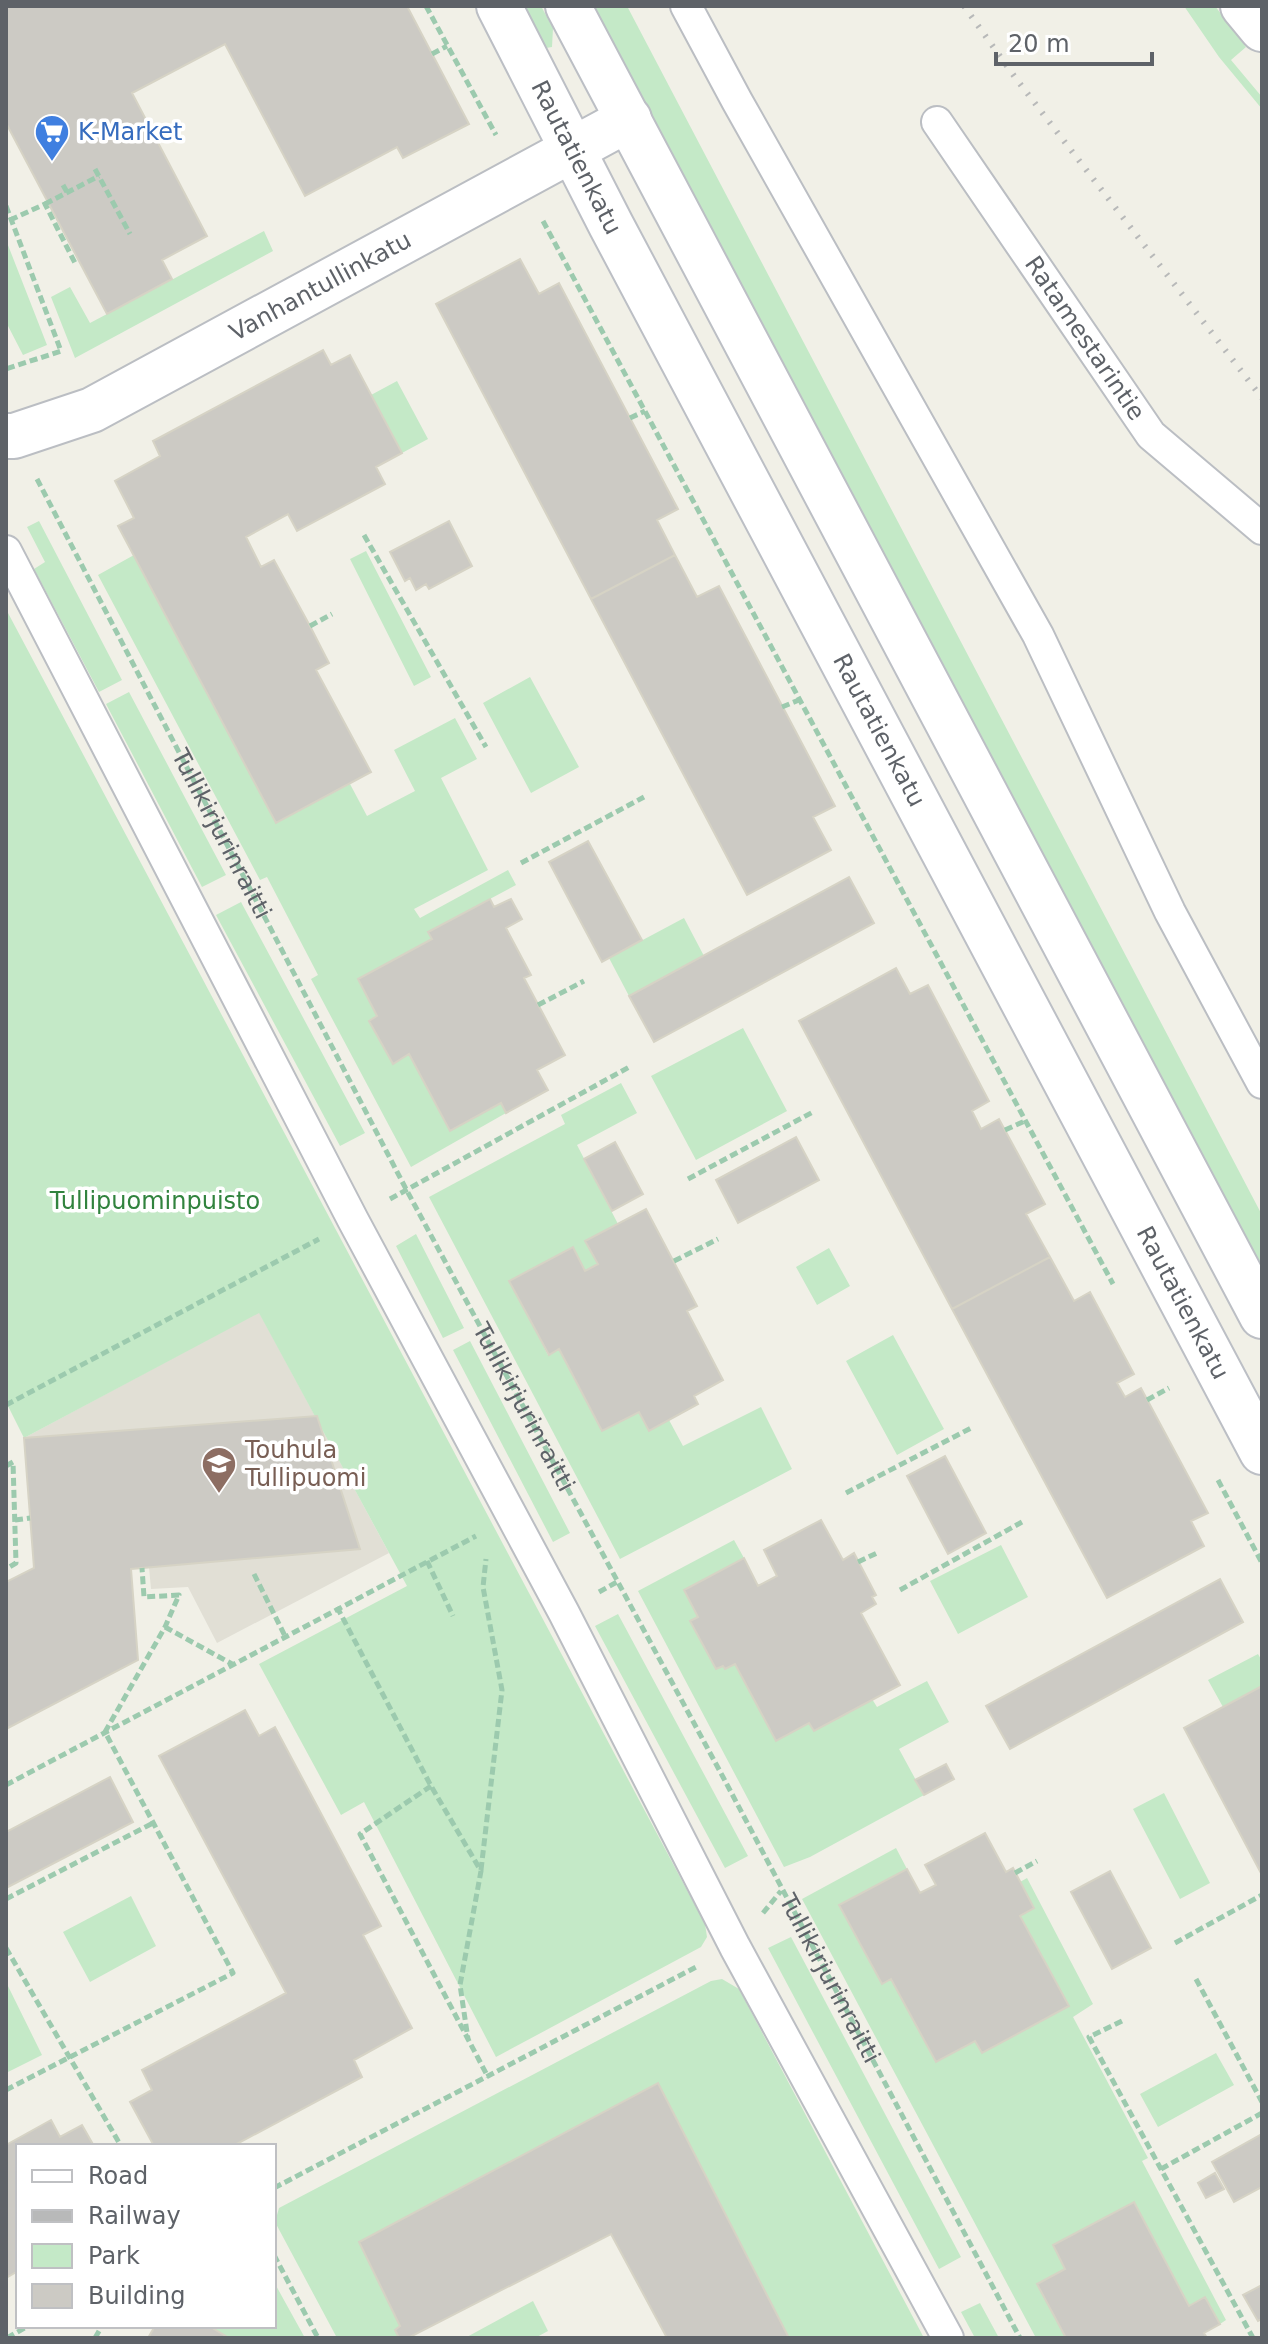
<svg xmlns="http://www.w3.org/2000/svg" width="1268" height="2344" font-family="'DejaVu Sans',sans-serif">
<rect width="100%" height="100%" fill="#f1f0e7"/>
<path fill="#e1dfd5" d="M259,1312L389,1553L217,1643L188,1587L151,1589L149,1567L24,1438Z"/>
<path fill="#c4e9c7" d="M523,6H541L553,28L552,47L546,48Z
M587,6H627L1262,1215V1278Z
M1184,6H1215L1246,47L1231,60L1262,97V109L1219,57Z
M264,231L273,251L75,358L51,297L70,287L90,323Z
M6,240L47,345L23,355L6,322Z
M397,381L428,439L402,453L371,395Z
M39,521L122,680L99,692L34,569L45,562L27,527Z
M366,551L431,677L414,686L350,559Z
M134,555L276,823L350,784L367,816L415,791L394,750L455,718L477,759L441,778L488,870L414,909L420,918L508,870L516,885L428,932L432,939L358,979L377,1016L370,1021L392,1063L409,1054L450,1130L501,1103L506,1113L411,1167L311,979L318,975L267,877L260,880L98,575Z
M8,613L705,1924L707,1937L701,1947L496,2057L364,1802L341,1815L259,1664L407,1586L259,1313L24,1438L6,1402V614Z
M530,677L579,767L531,793L483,703Z
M129,692L226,875L202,887L106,704Z
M241,902L365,1133L340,1146L216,915Z
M684,918L704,956L629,996L609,958Z
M743,1028L787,1111L696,1160L651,1076Z
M621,1083L637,1113L577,1145L618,1224L586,1241L598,1264L585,1271L572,1248L510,1281L548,1355L559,1349L602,1431L639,1412L649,1431L669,1420L683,1446L761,1407L792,1469L620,1559L429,1197L565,1124L561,1115Z
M416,1234L464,1328L443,1338L396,1246Z
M829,1248L850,1286L817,1305L796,1267Z
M893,1335L944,1429L897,1455L846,1361Z
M470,1341L570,1533L553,1542L453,1350Z
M734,1540L744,1558L684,1590L698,1617L716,1669L723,1666L726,1669L735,1664L776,1741L809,1723L814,1731L872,1699L877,1707L927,1681L949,1722L899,1749L924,1795L810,1857L784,1867L638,1591Z
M1001,1545L1028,1597L958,1634L930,1581Z
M618,1614L748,1856L725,1868L595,1626Z
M1258,1654L1262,1661V1686L1223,1707L1208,1680Z
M1164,1793L1210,1883L1180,1899L1133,1809Z
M896,1848L907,1869L839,1906L882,1983L891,1979L975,2041L982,2053L1069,2006L1020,1916V1882L1027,1878L1093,2004L1073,2017L1148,2158L1142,2161L1226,2320L1220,2324L1205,2297L1189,2306L1134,2202L1065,2269L1066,2338H1036L802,1899Z
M131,1896L156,1946L90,1982L63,1932Z
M791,1937L961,2257L939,2269L768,1948Z
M722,1979L739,1989L924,2338H789L658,2084L395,2330L399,2338H337L275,2222L279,2208L711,1981Z
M6,1982L42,2055L6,2073Z
M1216,2053L1234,2085L1158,2127L1140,2094Z
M274,2282L305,2338H229L209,2326H274Z
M533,2301L548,2331L535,2338H465Z
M980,2303L999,2338H975L961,2312Z"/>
<path fill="#cccac4" stroke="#d6d3c5" stroke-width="2" d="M6,6H407L469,124L403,158L397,147L305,196L225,44L132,93L207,236L162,260L172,279L107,314L6,123Z
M520,259L539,294L559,283L678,509L657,520L675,555L591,599L436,304Z
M323,350L331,365L350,355L402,453L376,467L385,484L297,531L288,514L246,537L261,567L274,560L310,626L329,663L316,670L371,772L276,823L118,526L134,518L115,481L160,456L153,441Z
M449,521L472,566L429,589L426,584L416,590L410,578L405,581L390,552Z
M675,555L697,597L719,586L835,806L813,817L831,850L747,895L591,599Z
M588,841L642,940L602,962L549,862Z
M849,877L874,923L654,1042L629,996Z
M490,899L494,907L511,899L522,919L506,928L531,975L524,978L565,1055L537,1070L548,1090L506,1113L501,1103L450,1131L409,1054L393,1064L369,1021L377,1016L358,979L432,939L428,932Z
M896,968L910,994L928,985L989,1101L972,1111L981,1129L999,1119L1045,1204L1026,1214L1050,1257L952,1309L799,1021Z
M796,1137L819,1180L738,1223L716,1180Z
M615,1142L643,1194L612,1211L584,1159Z
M646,1209L697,1306L687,1311L723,1380L694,1396L698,1404L649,1431L639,1412L602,1431L559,1349L549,1355L509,1281L573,1247L585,1271L598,1264L585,1241Z
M1050,1257L1074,1301L1090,1292L1134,1374L1117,1383L1125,1397L1141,1388L1208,1513L1191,1521L1204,1546L1107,1598L952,1309Z
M317,1416L360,1549L131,1569L138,1660L6,1729V1582L34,1568L24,1438Z
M945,1456L986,1533L948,1554L907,1476Z
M821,1520L843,1560L854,1553L876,1595L872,1597L876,1604L861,1613L900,1685L814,1731L809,1723L776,1741L735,1664L725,1669L723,1666L716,1669L690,1621L698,1617L684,1590L744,1558L758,1586L777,1576L764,1550Z
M1220,1579L1243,1622L1010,1749L986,1706Z
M1262,1686V1875L1184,1728Z
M245,1710L259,1736L275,1727L381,1926L363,1935L412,2028L354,2060L362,2077L233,2146H154L130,2102L152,2090L142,2070L286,1993L159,1756Z
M946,1764L954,1779L924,1795L915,1780Z
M110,1777L133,1822L6,1888V1832Z
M985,1833L1006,1872L1013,1868L1034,1908L1020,1916L1069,2006L982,2053L975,2041L936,2062L891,1979L882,1984L839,1905L907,1869L920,1893L936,1885L925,1865Z
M1110,1871L1151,1948L1112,1969L1071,1892Z
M658,2083L789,2338H667L611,2234L408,2338H399L395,2330L400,2326L359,2242Z
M51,2120L60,2137L82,2125L94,2146H18V2271L6,2278V2145Z
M1262,2134V2187L1234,2202L1212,2162Z
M1215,2173L1224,2189L1206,2198L1198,2183Z
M1134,2202L1189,2306L1205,2297L1220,2324L1204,2333L1207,2338H1066L1037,2284L1065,2269L1053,2245Z
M1262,2285V2319L1258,2321L1243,2295Z
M155,2326H209L229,2338H148Z"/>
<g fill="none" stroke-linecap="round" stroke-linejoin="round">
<defs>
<g id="service">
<path d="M686,6L737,101L1038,635L1170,912L1262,1083"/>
<path id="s2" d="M937,122L1151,435L1262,529"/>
<path d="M6,551L353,1220L564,1613L735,1947L948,2338"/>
</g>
<g id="minor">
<path d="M1243,6L1262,29"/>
<path id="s3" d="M6,436H14L92,410L629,119"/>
</g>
<g id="secondary">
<path id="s4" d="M499,6L611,225L1262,1452"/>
<path d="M568,6L1262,1316"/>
</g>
</defs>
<use href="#service" stroke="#bbbec3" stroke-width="34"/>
<use href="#minor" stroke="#bbbec3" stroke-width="48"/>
<use href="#secondary" stroke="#bcbfc5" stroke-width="48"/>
<g stroke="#9ccaae" stroke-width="5" stroke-dasharray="8 4" stroke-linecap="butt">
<path d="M426,6L496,135"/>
<path d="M432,54L447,46"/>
<path d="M95,169L130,234"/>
<path d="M63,185L67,192"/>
<path d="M45,204L99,176"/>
<path d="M6,206L61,351L6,369"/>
<path d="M10,220L45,204L75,263"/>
<path d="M543,221L1113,1284"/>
<path d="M630,418L645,411"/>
<path id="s1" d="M37,479L406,1189L723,1777L1020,2338"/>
<path d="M364,535L486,747"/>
<path d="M310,626L332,614"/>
<path d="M782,707L799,700"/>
<path d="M521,863L644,797"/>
<path d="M538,1005L584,981"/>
<path d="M1005,1130L1025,1121"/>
<path d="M688,1179L813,1112"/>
<path d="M390,1199L631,1066"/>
<path d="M674,1261L718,1239"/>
<path d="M1147,1400L1169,1388"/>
<path d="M6,1405L319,1239"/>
<path d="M6,1466L13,1462L16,1563L6,1569"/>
<path d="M1218,1480L1262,1563"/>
<path d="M846,1493L973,1427"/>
<path d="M15,1520L30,1518"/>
<path d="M427,1561L453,1616"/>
<path d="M858,1562L879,1552"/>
<path d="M254,1574L285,1636"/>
<path d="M900,1590L1022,1522"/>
<path d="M599,1592L617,1582"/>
<path d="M337,1607L431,1786L481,1871L460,1985L468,2039"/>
<path d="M165,1627L232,1664"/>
<path d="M6,1785L476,1536"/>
<path d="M431,1786L360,1834L488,2077"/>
<path d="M481,1870L502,1690L483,1587L486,1559"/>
<path d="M1015,1873L1037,1861"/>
<path d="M6,1899L153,1823"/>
<path d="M763,1913L781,1891"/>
<path d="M1175,1943L1262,1895"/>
<path d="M6,1948L121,2146"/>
<path d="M1196,1979L1262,2102"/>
<path d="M1122,2021L1089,2037L1253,2338"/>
<path d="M6,2090L233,1973L105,1732L165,1627L179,1595L144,1597L142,1568"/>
<path d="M1161,2169L1262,2113"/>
<path d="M274,2188L698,1966"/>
<path d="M274,2255L318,2338"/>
<path d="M7,2338L28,2326"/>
<path d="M95,2338L102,2326"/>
</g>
<use href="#service" stroke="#fff" stroke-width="30"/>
<use href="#minor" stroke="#fff" stroke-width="44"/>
<use href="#secondary" stroke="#fff" stroke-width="44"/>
<path stroke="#b8b9b9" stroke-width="6" stroke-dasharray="2 10" stroke-linecap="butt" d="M964,6L1017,80L1262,398"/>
</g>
<defs>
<symbol id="supermarket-pin" viewBox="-11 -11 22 30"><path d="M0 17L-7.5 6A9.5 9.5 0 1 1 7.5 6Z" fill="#3f7fe0" stroke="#fff"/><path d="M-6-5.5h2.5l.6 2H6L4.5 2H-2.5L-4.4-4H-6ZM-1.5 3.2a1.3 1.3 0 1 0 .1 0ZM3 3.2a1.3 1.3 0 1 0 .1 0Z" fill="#fff"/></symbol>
<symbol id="school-pin" viewBox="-11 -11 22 30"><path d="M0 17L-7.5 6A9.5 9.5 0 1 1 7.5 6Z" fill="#8d6e63" stroke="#fff"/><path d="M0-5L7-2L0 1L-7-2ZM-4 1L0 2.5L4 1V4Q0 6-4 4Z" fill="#fff"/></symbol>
</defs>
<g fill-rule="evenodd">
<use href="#supermarket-pin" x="32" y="112" width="40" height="54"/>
<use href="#school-pin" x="199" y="1444" width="40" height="54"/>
</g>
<g text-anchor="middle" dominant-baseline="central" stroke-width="7" stroke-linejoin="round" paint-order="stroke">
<g font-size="24" fill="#366cbe" stroke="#fff" text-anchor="start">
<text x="78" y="132">K-Market</text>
</g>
<g font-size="24" fill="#5e6268" stroke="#fff">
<text stroke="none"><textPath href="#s4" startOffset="170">Rautatienkatu</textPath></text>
<text stroke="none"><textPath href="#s3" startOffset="350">Vanhantullinkatu</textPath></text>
<text stroke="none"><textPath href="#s2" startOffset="262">Ratamestarintie</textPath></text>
<text stroke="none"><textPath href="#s4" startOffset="818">Rautatienkatu</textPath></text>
<text stroke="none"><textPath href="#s1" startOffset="400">Tullikirjurinraitti</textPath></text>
<text stroke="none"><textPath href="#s4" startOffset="1466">Rautatienkatu</textPath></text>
<text stroke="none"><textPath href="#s1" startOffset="1048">Tullikirjurinraitti</textPath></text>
<text stroke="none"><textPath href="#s1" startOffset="1696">Tullikirjurinraitti</textPath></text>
</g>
<g font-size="24" fill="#31833e" stroke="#fff">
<text x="155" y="1201">Tullipuominpuisto</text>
</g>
<g font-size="24" fill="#785e54" stroke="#fff" text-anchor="start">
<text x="245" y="1450">Touhula<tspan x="245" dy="28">Tullipuomi</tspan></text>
</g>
</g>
<rect width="1268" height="2344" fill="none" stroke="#5e6268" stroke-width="16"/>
<rect x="16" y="2144" width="260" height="184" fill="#ffffff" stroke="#bfc0c3" stroke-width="2"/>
<rect x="32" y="2170" width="40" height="12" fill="#ffffff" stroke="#bfc0c3" stroke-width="2"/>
<text x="88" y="2184" font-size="24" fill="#5e6268">Road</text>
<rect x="32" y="2210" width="40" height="12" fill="#b8b9b9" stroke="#bfc0c3" stroke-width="2"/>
<text x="88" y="2224" font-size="24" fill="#5e6268">Railway</text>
<rect x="32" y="2244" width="40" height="24" fill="#c4e9c7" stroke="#bfc0c3" stroke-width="2"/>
<text x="88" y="2264" font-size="24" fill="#5e6268">Park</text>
<rect x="32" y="2284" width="40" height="24" fill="#cccac4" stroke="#bfc0c3" stroke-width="2"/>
<text x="88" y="2304" font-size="24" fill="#5e6268">Building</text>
<path d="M996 52v12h156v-12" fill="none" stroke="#5e6268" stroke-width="4"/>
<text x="1008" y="52" font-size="24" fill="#5e6268" stroke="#ffffff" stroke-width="6" paint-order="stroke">20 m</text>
</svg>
